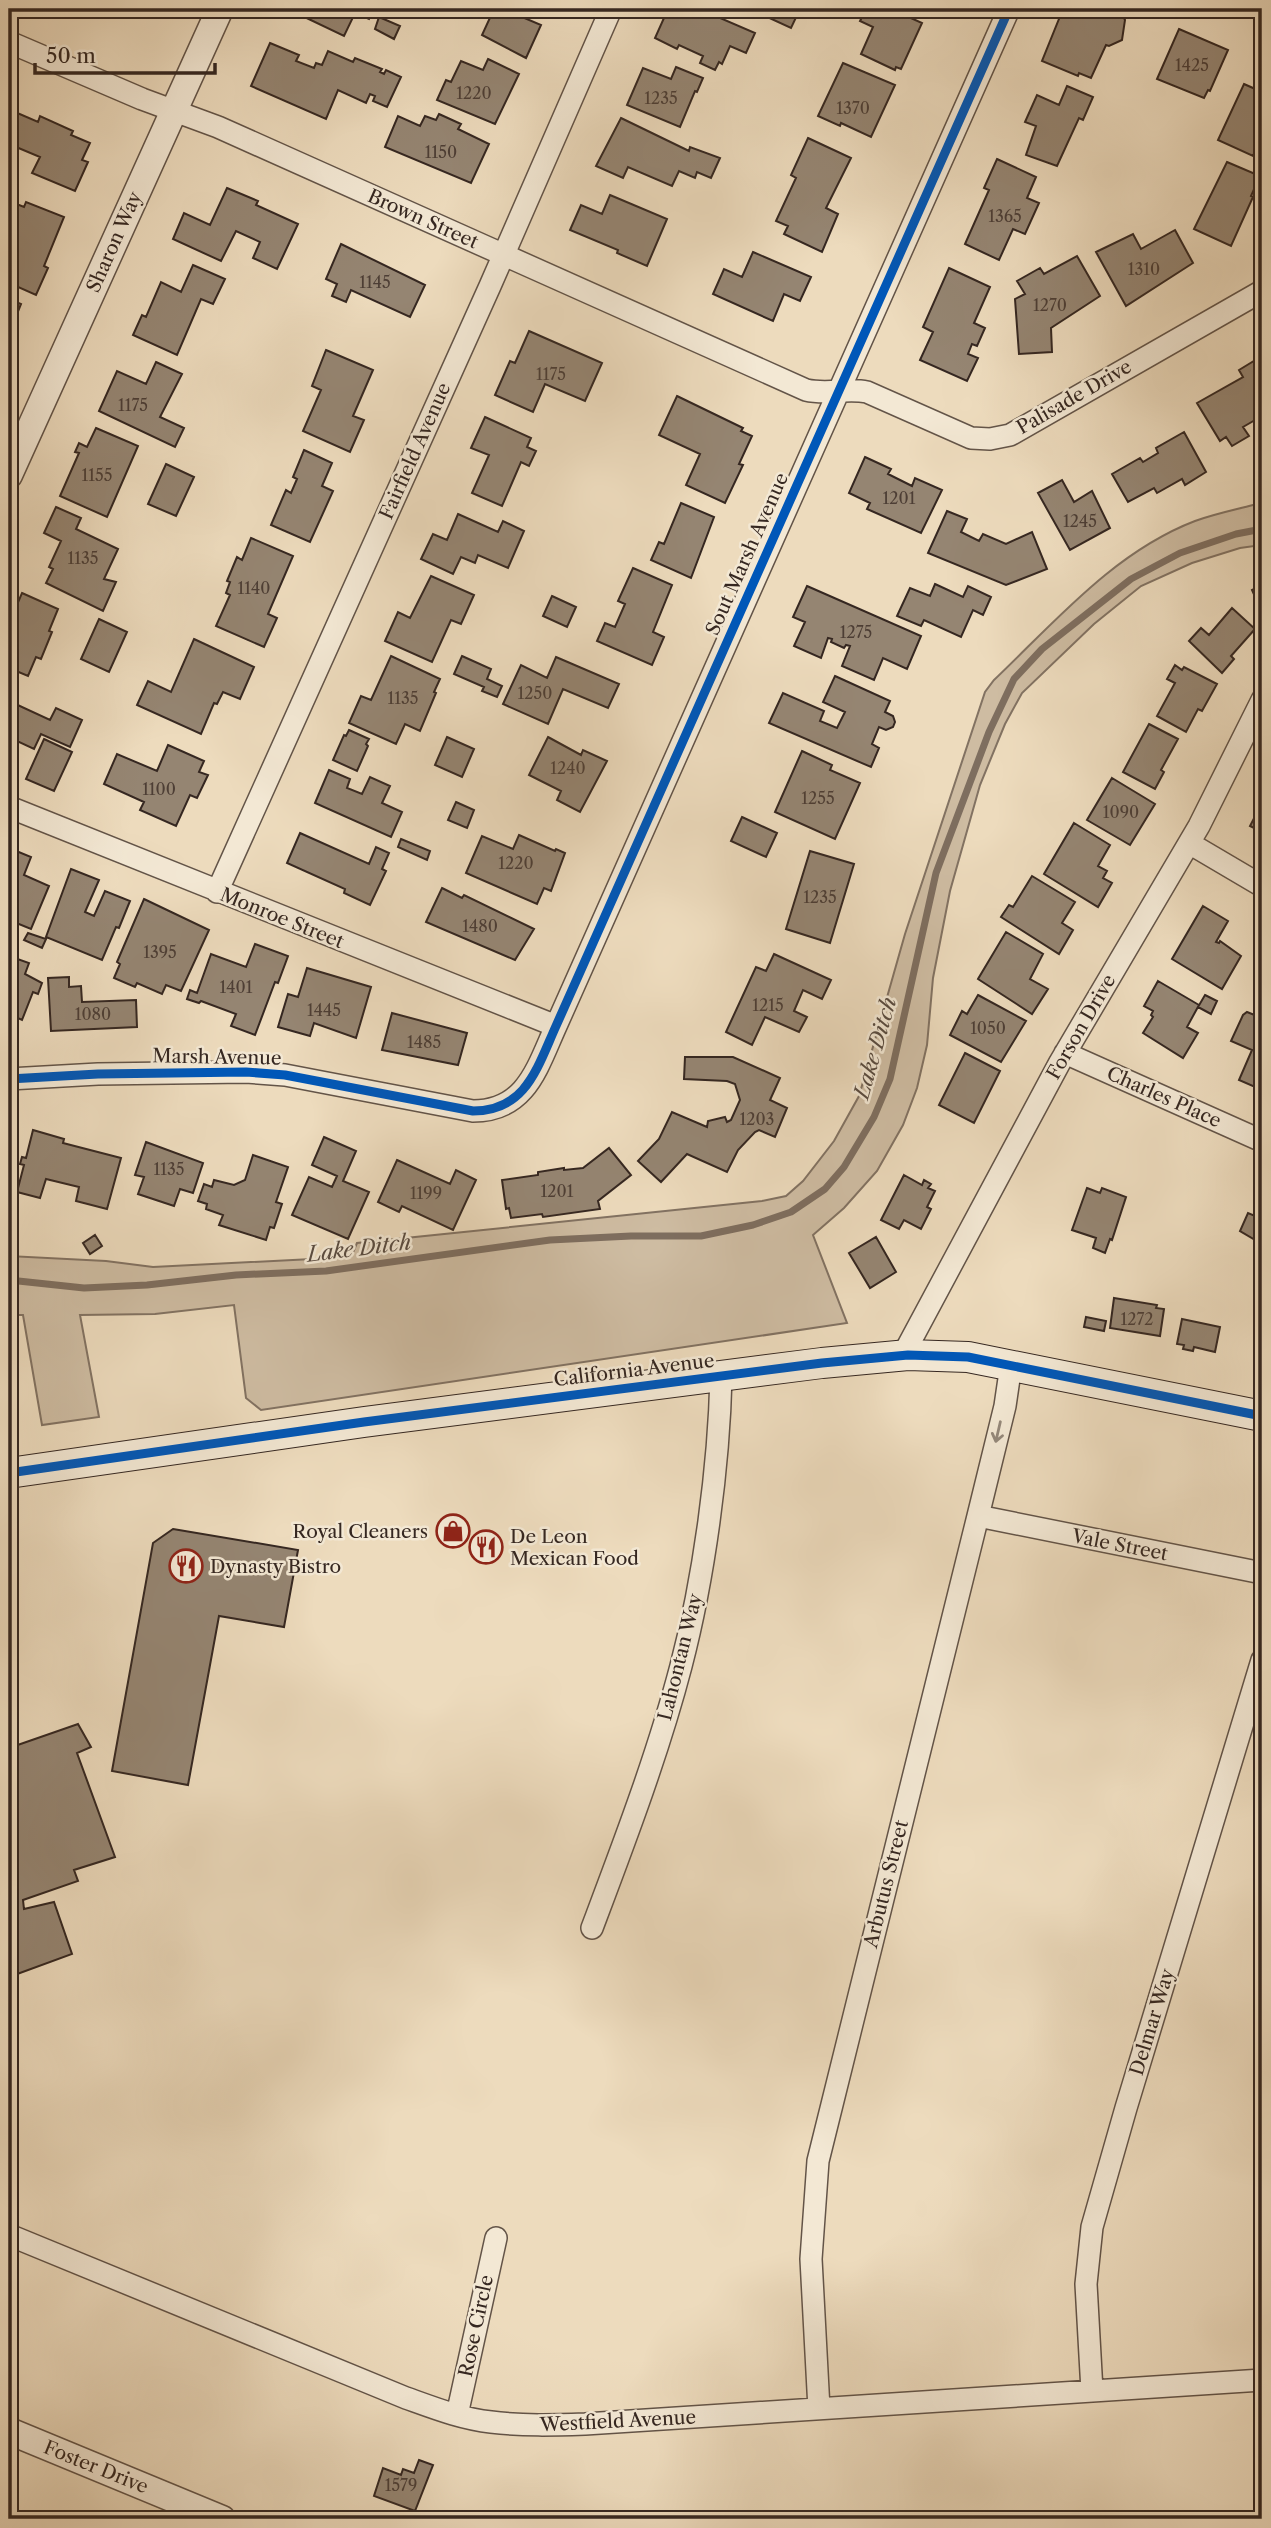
<svg xmlns="http://www.w3.org/2000/svg" width="1271" height="2528" font-family="'Libre Caslon Text',serif">
<rect width="100%" height="100%" fill="#eddbbd"/>
<filter id="stains"><feTurbulence type="fractalNoise" baseFrequency=".00286" numOctaves="4"/><feColorMatrix values="0 0 0 0 .2 0 0 0 0 .09 0 0 0 0 .02 0 0 0 .5 -.17"/></filter>
<radialGradient id="worn" r=".72"><stop offset=".6" stop-color="#630" stop-opacity="0"/><stop offset="1" stop-color="#630" stop-opacity=".3"/></radialGradient>
<path fill="#cebca2" stroke="#827262" stroke-width="2" d="M1253,505H1262V545L1240,548L1192,563L1141,586L1094,624L1022,693L1005,724L980,785L950,891L933,978L927,1045L917,1088L903,1125L877,1171L844,1208L813,1235L847,1323L261,1410L246,1398L234,1305L155,1314L80,1315L99,1417L42,1425L23,1315H9V1256L106,1261L153,1267L351,1257L357,1243L762,1201L786,1196L803,1181L834,1141L859,1096L905,934L985,692L994,680C1055,622 1114,552 1195,521C1214,514 1234,510 1253,505Z"/>
<g fill="none" stroke-linecap="round" stroke-linejoin="round">
<path stroke="#7e6e5f" stroke-width="7" d="M9,1280L84,1288L147,1285L236,1275L326,1271L550,1240L631,1236H701L753,1225L791,1212L825,1189L844,1167L874,1117L890,1079L936,873L989,732L1014,679L1042,649L1131,579L1180,553L1236,534L1262,529"/>
</g>
<path fill="#958572" stroke="#352721" stroke-width="2" d="M66,9H87L83,17Z
M296,9H373L369,19L355,13L344,36L294,12Z
M494,9H526L522,17L541,25L526,58L482,35Z
M668,9H682L689,12L690,9H718L717,11L722,13L720,18L755,33L746,53L730,46L722,64L719,62L715,70L700,63L703,56L679,45L677,49L655,38Z
M768,9H800L791,28L765,16Z
M866,9H891L922,23L901,69L896,67L895,70L861,54L873,27L860,21Z
M1070,9H1106L1123,16L1125,20L1122,40L1109,46L1106,45L1091,78L1079,73L1078,76L1042,61L1061,14L1067,16Z
M379,17L400,26L394,39L375,29Z
M1179,29L1228,50L1210,91L1208,90L1204,98L1157,79Z
M270,43L299,55L296,61L314,68L316,63L322,65L328,51L353,62L355,58L382,69L380,72L384,74L386,70L401,77L387,107L373,101L375,96L370,94L366,103L338,90L326,119L251,86Z
M488,59L519,74L495,124L437,100L446,80L451,82L461,61L483,70Z
M843,63L895,85L871,137L841,123L840,126L818,116Z
M676,67L703,78L697,92L695,91L680,127L627,105L643,68L671,79Z
M1244,84L1262,92V134L1253,156L1218,140Z
M1067,86L1093,97L1083,120L1079,118L1057,166L1026,155L1036,126L1025,122L1037,95L1059,105Z
M15,112L38,122L40,116L73,131L71,135L90,143L82,160L88,162L75,191L32,173L40,157L9,144V125Z
M439,114L461,124L458,129L489,144L471,183L385,147L398,116L420,126L425,116L436,120Z
M621,118L689,151L690,147L720,158L711,178L697,172L695,178L679,171L672,186L628,167L623,178L596,166Z
M808,138L851,158L826,208L838,214L822,252L784,234L788,226L776,221L796,178L791,175Z
M997,159L1036,177L1027,198L1039,203L1025,234L1013,229L999,260L965,244L989,190L984,188Z
M1227,162L1260,176L1251,196L1253,197L1231,246L1194,229Z
M227,188L258,201L256,205L298,224L277,269L253,258L260,242L236,231L221,261L173,239L184,213L210,225Z
M610,195L667,219L647,266L617,253L618,250L570,230L581,205L602,214Z
M9,201L24,207L26,202L64,217L44,266L48,268L36,295L9,283L13,268L9,266Z
M1175,230L1193,263L1126,306L1096,252L1133,234L1141,249Z
M341,244L425,285L410,317L351,290L346,302L332,296L337,284L326,279Z
M753,252L811,277L800,301L784,294L773,321L713,294L724,269L742,277Z
M1077,256L1100,296L1051,328L1052,352L1019,354L1015,299L1025,294L1017,281L1040,268L1044,274Z
M193,265L225,279L213,304L201,299L177,355L133,335L142,315L146,317L161,282L181,292Z
M949,268L990,287L974,323L985,328L977,346L972,344L968,354L978,358L967,381L920,360L933,332L923,327Z
M9,299L21,304L9,334Z
M529,331L602,363L585,401L545,384L533,412L495,395L510,361L515,363Z
M326,350L373,370L353,416L364,420L350,452L303,431L321,390L312,386Z
M1262,356V416L1243,427L1249,436L1232,446L1226,437L1220,441L1197,403L1243,377L1239,370Z
M156,362L182,374L160,417L184,428L175,447L99,411L117,371L146,384Z
M677,396L743,428L741,431L752,436L739,464L743,465L725,503L686,485L700,454L659,435Z
M485,417L531,438L527,447L536,451L529,466L521,462L502,506L472,493L489,455L471,448Z
M96,428L138,446L107,517L60,496L79,453L75,452L79,443L87,447Z
M1184,432L1206,472L1185,485L1182,479L1157,493L1154,488L1128,502L1112,474L1140,458L1143,462L1158,453L1156,448Z
M304,450L332,463L322,486L333,491L310,542L271,525L286,490L291,493L297,479L293,477Z
M865,457L891,469L888,474L912,486L915,478L942,490L921,533L867,509L870,503L849,493Z
M166,464L194,477L176,516L148,504Z
M1062,480L1074,502L1092,491L1110,528L1070,550L1038,493Z
M681,503L714,517L691,578L651,560L659,542L664,544Z
M56,507L81,518L76,529L118,549L104,579L116,582L103,611L46,583L53,569L49,567L61,541L44,533Z
M947,511L967,519L961,532L979,541L983,534L1006,544L1032,532L1047,569L1006,585L928,553Z
M458,514L498,532L503,521L524,531L508,568L478,555L475,563L461,557L453,574L421,559L433,534L447,540Z
M251,538L293,556L268,614L277,618L264,647L216,626L230,595L226,593L230,582L227,581L237,557L242,560Z
M633,568L672,585L653,632L664,637L652,665L597,641L605,623L615,627L625,604L618,601Z
M431,576L474,595L461,624L451,620L432,662L385,641L398,612L410,618Z
M935,584L963,597L968,586L991,597L983,615L973,610L961,637L924,620L921,626L897,616L910,588L930,596Z
M1262,585V612L1252,590Z
M807,586L921,636L907,669L883,658L874,680L842,666L850,646L846,645L844,648L831,642L832,639L828,638L821,658L794,646L805,622L793,617Z
M22,593L58,609L49,631L52,632L41,659L36,657L28,676L9,668V613L13,614Z
M552,596L576,607L567,627L543,616Z
M1232,608L1255,629L1231,656L1234,659L1222,673L1189,641L1201,628L1209,635Z
M99,619L127,632L109,672L81,659Z
M194,639L254,667L240,699L223,692L217,704L214,703L201,734L137,705L148,681L171,692Z
M391,656L440,679L434,692L436,693L420,731L405,724L396,744L349,723L361,696L371,700Z
M462,656L491,669L487,679L502,686L497,697L482,691L484,687L454,674Z
M556,657L619,684L608,708L563,689L548,724L503,704L521,665L547,678Z
M1175,665L1182,670L1184,667L1217,684L1202,711L1198,709L1186,732L1157,716L1175,683L1167,679Z
M835,676L890,701L885,712L893,716L895,722L893,727L886,730L879,727L872,744L879,748L871,767L769,723L783,693L824,711L820,721L837,728L845,712L823,702Z
M9,701L50,720L56,708L82,720L70,747L41,734L34,749L15,740L12,746L9,745Z
M1149,724L1178,739L1161,770L1164,772L1155,789L1123,772Z
M349,730L369,739L366,744L368,746L357,771L333,760L344,735L346,736Z
M447,737L474,749L462,777L435,765Z
M548,737L581,755L583,750L607,761L580,812L557,800L561,791L529,775Z
M44,739L72,752L54,791L26,779Z
M168,745L204,761L199,772L208,775L197,798L190,795L176,826L140,810L144,802L104,784L117,754L157,771Z
M802,751L832,765L830,770L860,783L835,839L775,812Z
M329,770L350,779L347,788L362,794L370,777L390,786L382,803L402,812L391,837L315,803Z
M1112,778L1155,804L1130,845L1087,820Z
M456,802L474,810L467,828L448,820Z
M1262,803V832L1250,826Z
M742,817L777,833L766,857L731,841Z
M1074,823L1110,845L1098,866L1107,871L1103,878L1112,883L1098,907L1044,874Z
M300,833L369,864L376,847L389,853L382,869L386,871L370,905L344,893L345,889L287,863Z
M519,835L555,851L556,849L565,853L551,891L544,888L537,904L466,873L482,836L513,849Z
M401,839L430,851L427,860L398,847Z
M9,848L31,857L24,875L49,886L31,929L9,920Z
M810,851L854,864L830,943L786,929Z
M71,869L99,880L85,912L94,916L105,891L130,901L119,928L116,927L102,960L46,937Z
M1032,876L1075,902L1062,923L1073,930L1059,954L1001,917L1009,905L1013,907Z
M442,888L462,898L464,895L534,929L515,960L426,922Z
M144,899L209,930L181,991L166,985L162,994L137,983L135,987L114,978L120,964L117,962Z
M1203,906L1228,921L1216,942L1219,943L1220,941L1241,956L1222,989L1172,959Z
M1006,932L1043,954L1030,979L1048,989L1032,1014L978,979Z
M28,933L46,939L42,948L24,940Z
M255,944L288,956L278,983L275,982L255,1035L231,1026L236,1014L201,1001L199,1003L187,999L190,990L197,993L211,954L246,967Z
M774,954L831,980L822,999L803,990L794,1011L807,1017L799,1032L765,1017L752,1045L726,1032L756,967L766,971Z
M9,956L29,963L25,974L42,983L38,994L33,992L22,1020L9,1014Z
M307,968L371,987L356,1038L314,1023L310,1036L278,1027L288,994L298,997Z
M69,977V987L81,986L82,1002L136,1000L137,1027L51,1031L48,978Z
M1158,981L1199,1005L1187,1027L1198,1033L1183,1058L1143,1033L1153,1017L1151,1015L1153,1011L1144,1006Z
M978,995L1026,1021L1001,1062L950,1035L962,1011L967,1014Z
M1205,995L1217,1001L1211,1014L1198,1007Z
M1247,1012L1262,1018V1090L1239,1080L1252,1050L1231,1041L1243,1015Z
M392,1013L467,1033L458,1065L382,1050Z
M965,1053L1000,1071L974,1123L939,1105Z
M685,1057H733L780,1078L770,1100L787,1108L775,1137L759,1130L755,1132L738,1150L727,1172L687,1154L661,1182L638,1161L659,1139L672,1112L707,1127L708,1121L725,1117L727,1122L731,1120L740,1100L735,1084L727,1081L684,1079Z
M33,1130L64,1139L63,1143L121,1158L107,1209L76,1201L79,1187L46,1179L40,1198L17,1192L24,1165L20,1164L22,1157L26,1158Z
M324,1137L356,1151L343,1181L369,1192L348,1239L292,1215L309,1177L332,1187L337,1176L312,1165Z
M146,1142L203,1163L193,1193L180,1189L174,1206L138,1194L144,1177L135,1175Z
M609,1148L631,1175L598,1201L600,1209L543,1217L542,1214L511,1218L509,1208L506,1209L502,1180L538,1175V1172L564,1168V1170L583,1168Z
M253,1155L288,1167L276,1202L282,1204L274,1228L270,1227L266,1240L219,1225L223,1215L206,1209L207,1204L198,1201L204,1184L212,1187L214,1180L234,1185L245,1180Z
M397,1160L450,1184L456,1170L476,1180L453,1230L402,1206L399,1212L378,1202Z
M904,1175L922,1185L924,1180L931,1184L928,1188L935,1191L927,1207L931,1209L921,1229L904,1220L899,1229L881,1220Z
M1087,1188L1100,1193L1102,1188L1126,1197L1112,1240L1110,1239L1105,1253L1093,1248L1096,1238L1072,1230Z
M1262,1199V1244L1240,1231L1248,1213L1255,1216Z
M95,1235L102,1246L90,1254L83,1243Z
M876,1237L896,1272L870,1288L849,1253Z
M1114,1298L1157,1305L1156,1308L1164,1309L1160,1336L1110,1328Z
M1086,1317L1106,1321L1104,1331L1084,1327Z
M1182,1319L1220,1327L1215,1352L1194,1347L1193,1351L1183,1349L1184,1345L1177,1344Z
M173,1529L298,1550L284,1627L219,1616L188,1785L112,1771L153,1543Z
M78,1724L91,1747L77,1753L115,1857L74,1870L78,1881L23,1900L24,1909L54,1902L72,1954L9,1977V1748Z
M419,2460L433,2465L415,2511L374,2496L383,2468L401,2475L403,2469L414,2473Z"/>
<g fill="none" stroke-linecap="round" stroke-linejoin="round">
<defs>
<path id="minor" d="M9,42L142,99L218,127L806,390C827,395 846,388 867,392L971,438L990,439L1010,435L1262,291
M9,807L556,1026
M1189,843L1262,886
M217,892L490,286L611,9
M1065,1053L1262,1141
M9,1079L98,1074L246,1072L285,1075L473,1111C526,1111 537,1068 556,1026L1009,9
M903,1355L1060,1062L1199,826L1262,700
M978,1516L1262,1573
M592,1928C624,1843 658,1754 681,1666C704,1578 719,1467 721,1376
M9,2235L406,2398C434,2408 462,2419 491,2422C523,2426 554,2425 585,2424L1262,2380
M1092,2391L1086,2284L1092,2227L1126,2108L1262,1660
M819,2409L811,2259L818,2161L978,1516L1005,1406L1011,1365
M457,2415L496,2238"/>
<path id="tertiary" d="M9,475L220,9
M9,2431L222,2519"/>
<path id="secondary" d="M9,1473L364,1422L822,1363L908,1355L968,1357L1262,1416"/>
</defs>
<use href="#minor" stroke="#635448" stroke-width="24"/>
<use href="#tertiary" stroke="#635448" stroke-width="29"/>
<use href="#secondary" stroke="#352721" stroke-width="32"/>
<use href="#minor" stroke="#f3e8d4" stroke-width="21"/>
<use href="#tertiary" stroke="#f3e8d4" stroke-width="26"/>
<use href="#secondary" stroke="#f3e8d4" stroke-width="30"/>
<defs>
<path id="cycleway" d="M9,1079L98,1074L246,1072L285,1075L473,1111C526,1111 537,1068 556,1026L1009,9
M9,1473L364,1422L822,1363L908,1355L968,1357L1262,1416"/>
</defs>
<use href="#cycleway" stroke="#f3e8d4" stroke-width="13"/>
<use href="#cycleway" stroke="#0057b8" stroke-width="9"/>
</g>
<defs><path id="oneway-shaft" d="M-6 0H5M1.5-3L5.5 0L1.5 3" fill="none" stroke-width="1.6" stroke-linecap="round" stroke-linejoin="round" transform="scale(1.75)"/></defs>
<use stroke="#94887a" href="#oneway-shaft" transform="translate(998 1432) rotate(103)"/>
<defs>
<symbol id="shop-ring" viewBox="-11 -11 22 22"><circle r="9.5" fill="#f3e8d4" stroke="#8f2418" stroke-width="1.5"/><path d="M-5-2.5h2.3a2.7 3.5 0 0 1 5.4 0H5L5.5 6h-11ZM-1.5-2.5h3a1.5 2.3 0 0 0-3 0Z" fill="#8f2418"/></symbol>
<symbol id="restaurant-ring" viewBox="-11 -11 22 22"><circle r="9.5" fill="#f3e8d4" stroke="#8f2418" stroke-width="1.5"/><path d="M-5-6h1v4h1v-4h1v4h1v-4h1v5L-1.5 .5V6h-2V.5L-5-1ZM5-6V6H3V1.5H1.5Q1.5-4 5-6Z" fill="#8f2418"/></symbol>
</defs>
<g fill-rule="evenodd">
<use href="#shop-ring" x="434" y="1512" width="38" height="38"/>
<use href="#restaurant-ring" x="467" y="1528" width="38" height="38"/>
<use href="#restaurant-ring" x="167" y="1547" width="38" height="38"/>
</g>
<g text-anchor="middle" dominant-baseline="central" stroke-width="5" stroke-linejoin="round" paint-order="stroke">
<g font-size="16" fill="#4d3e35">
<text x="1192" y="65">1425</text>
<text x="474" y="93">1220</text>
<text x="661" y="98">1235</text>
<text x="853" y="108">1370</text>
<text x="441" y="152">1150</text>
<text x="1005" y="216">1365</text>
<text x="1144" y="269">1310</text>
<text x="375" y="282">1145</text>
<text x="1050" y="305">1270</text>
<text x="551" y="374">1175</text>
<text x="133" y="405">1175</text>
<text x="97" y="475">1155</text>
<text x="899" y="498">1201</text>
<text x="1080" y="521">1245</text>
<text x="83" y="558">1135</text>
<text x="254" y="588">1140</text>
<text x="856" y="632">1275</text>
<text x="535" y="693">1250</text>
<text x="403" y="698">1135</text>
<text x="568" y="768">1240</text>
<text x="159" y="789">1100</text>
<text x="818" y="798">1255</text>
<text x="1121" y="812">1090</text>
<text x="516" y="863">1220</text>
<text x="820" y="897">1235</text>
<text x="480" y="926">1480</text>
<text x="160" y="952">1395</text>
<text x="236" y="987">1401</text>
<text x="768" y="1005">1215</text>
<text x="324" y="1010">1445</text>
<text x="93" y="1014">1080</text>
<text x="988" y="1028">1050</text>
<text x="424" y="1042">1485</text>
<text x="757" y="1119">1203</text>
<text x="169" y="1169">1135</text>
<text x="557" y="1191">1201</text>
<text x="426" y="1193">1199</text>
<text x="1137" y="1319">1272</text>
<text x="401" y="2485">1579</text>
</g>
<g font-size="19" fill="#352721" stroke="#f3e8d4">
<text transform="translate(423 219) rotate(24)">Brown Street</text>
<text transform="translate(114 242) rotate(-66)">Sharon Way</text>
<text transform="translate(1074 397) rotate(-30)">Palisade Drive</text>
<text transform="translate(415 451) rotate(-66)">Fairfield Avenue</text>
<text transform="translate(747 554) rotate(-66)">Sout Marsh Avenue</text>
<text transform="translate(282 918) rotate(22)">Monroe Street</text>
<text transform="translate(1081 1027) rotate(-60)">Forson Drive</text>
<text transform="translate(217 1057) rotate(1)">Marsh Avenue</text>
<text transform="translate(1164 1097) rotate(24)">Charles Place</text>
<text transform="translate(634 1370) rotate(-7)">California Avenue</text>
<text transform="translate(1120 1545) rotate(11)">Vale Street</text>
<text transform="translate(680 1657) rotate(-76)">Lahontan Way</text>
<text transform="translate(886 1884) rotate(-76)">Arbutus Street</text>
<text transform="translate(1152 2022) rotate(-73)">Delmar Way</text>
<text transform="translate(476 2326) rotate(-78)">Rose Circle</text>
<text transform="translate(618 2421) rotate(-3)">Westfield Avenue</text>
<text transform="translate(96 2467) rotate(22)">Foster Drive</text>
</g>
<g font-size="19" fill="#352721" stroke="#f3e8d4" text-anchor="start">
<text x="428" y="1531" text-anchor="end">Royal Cleaners</text>
<text x="510" y="1536">De Leon<tspan x="510" dy="22">Mexican Food</tspan></text>
<text x="210" y="1566">Dynasty Bistro</text>
</g>
<g font-size="21" font-style="italic" fill="#594b40" stroke="#f3e8d4">
<text transform="translate(875 1048) rotate(-74)">Lake Ditch</text>
<text transform="translate(359 1248) rotate(-7)">Lake Ditch</text>
</g>
</g>
<rect width="1271" height="2528" fill="none" stroke="#eddbbd" stroke-width="35"/>
<rect x="10" y="10" width="1250" height="2507" fill="none" stroke="#352721" stroke-width="3.5"/>
<rect x="18" y="18" width="1236" height="2493" fill="none" stroke="#352721" stroke-width="2"/>
<path d="M35 63v10h180v-10" fill="none" stroke="#352721" stroke-width="3.5"/>
<text x="46" y="63" font-size="21" fill="#352721" stroke="#f3e8d4" stroke-width="5" paint-order="stroke">50 m</text>
<rect width="100%" height="100%" filter="url(#stains)"/>
<rect width="100%" height="100%" fill="url(#worn)"/>
</svg>
